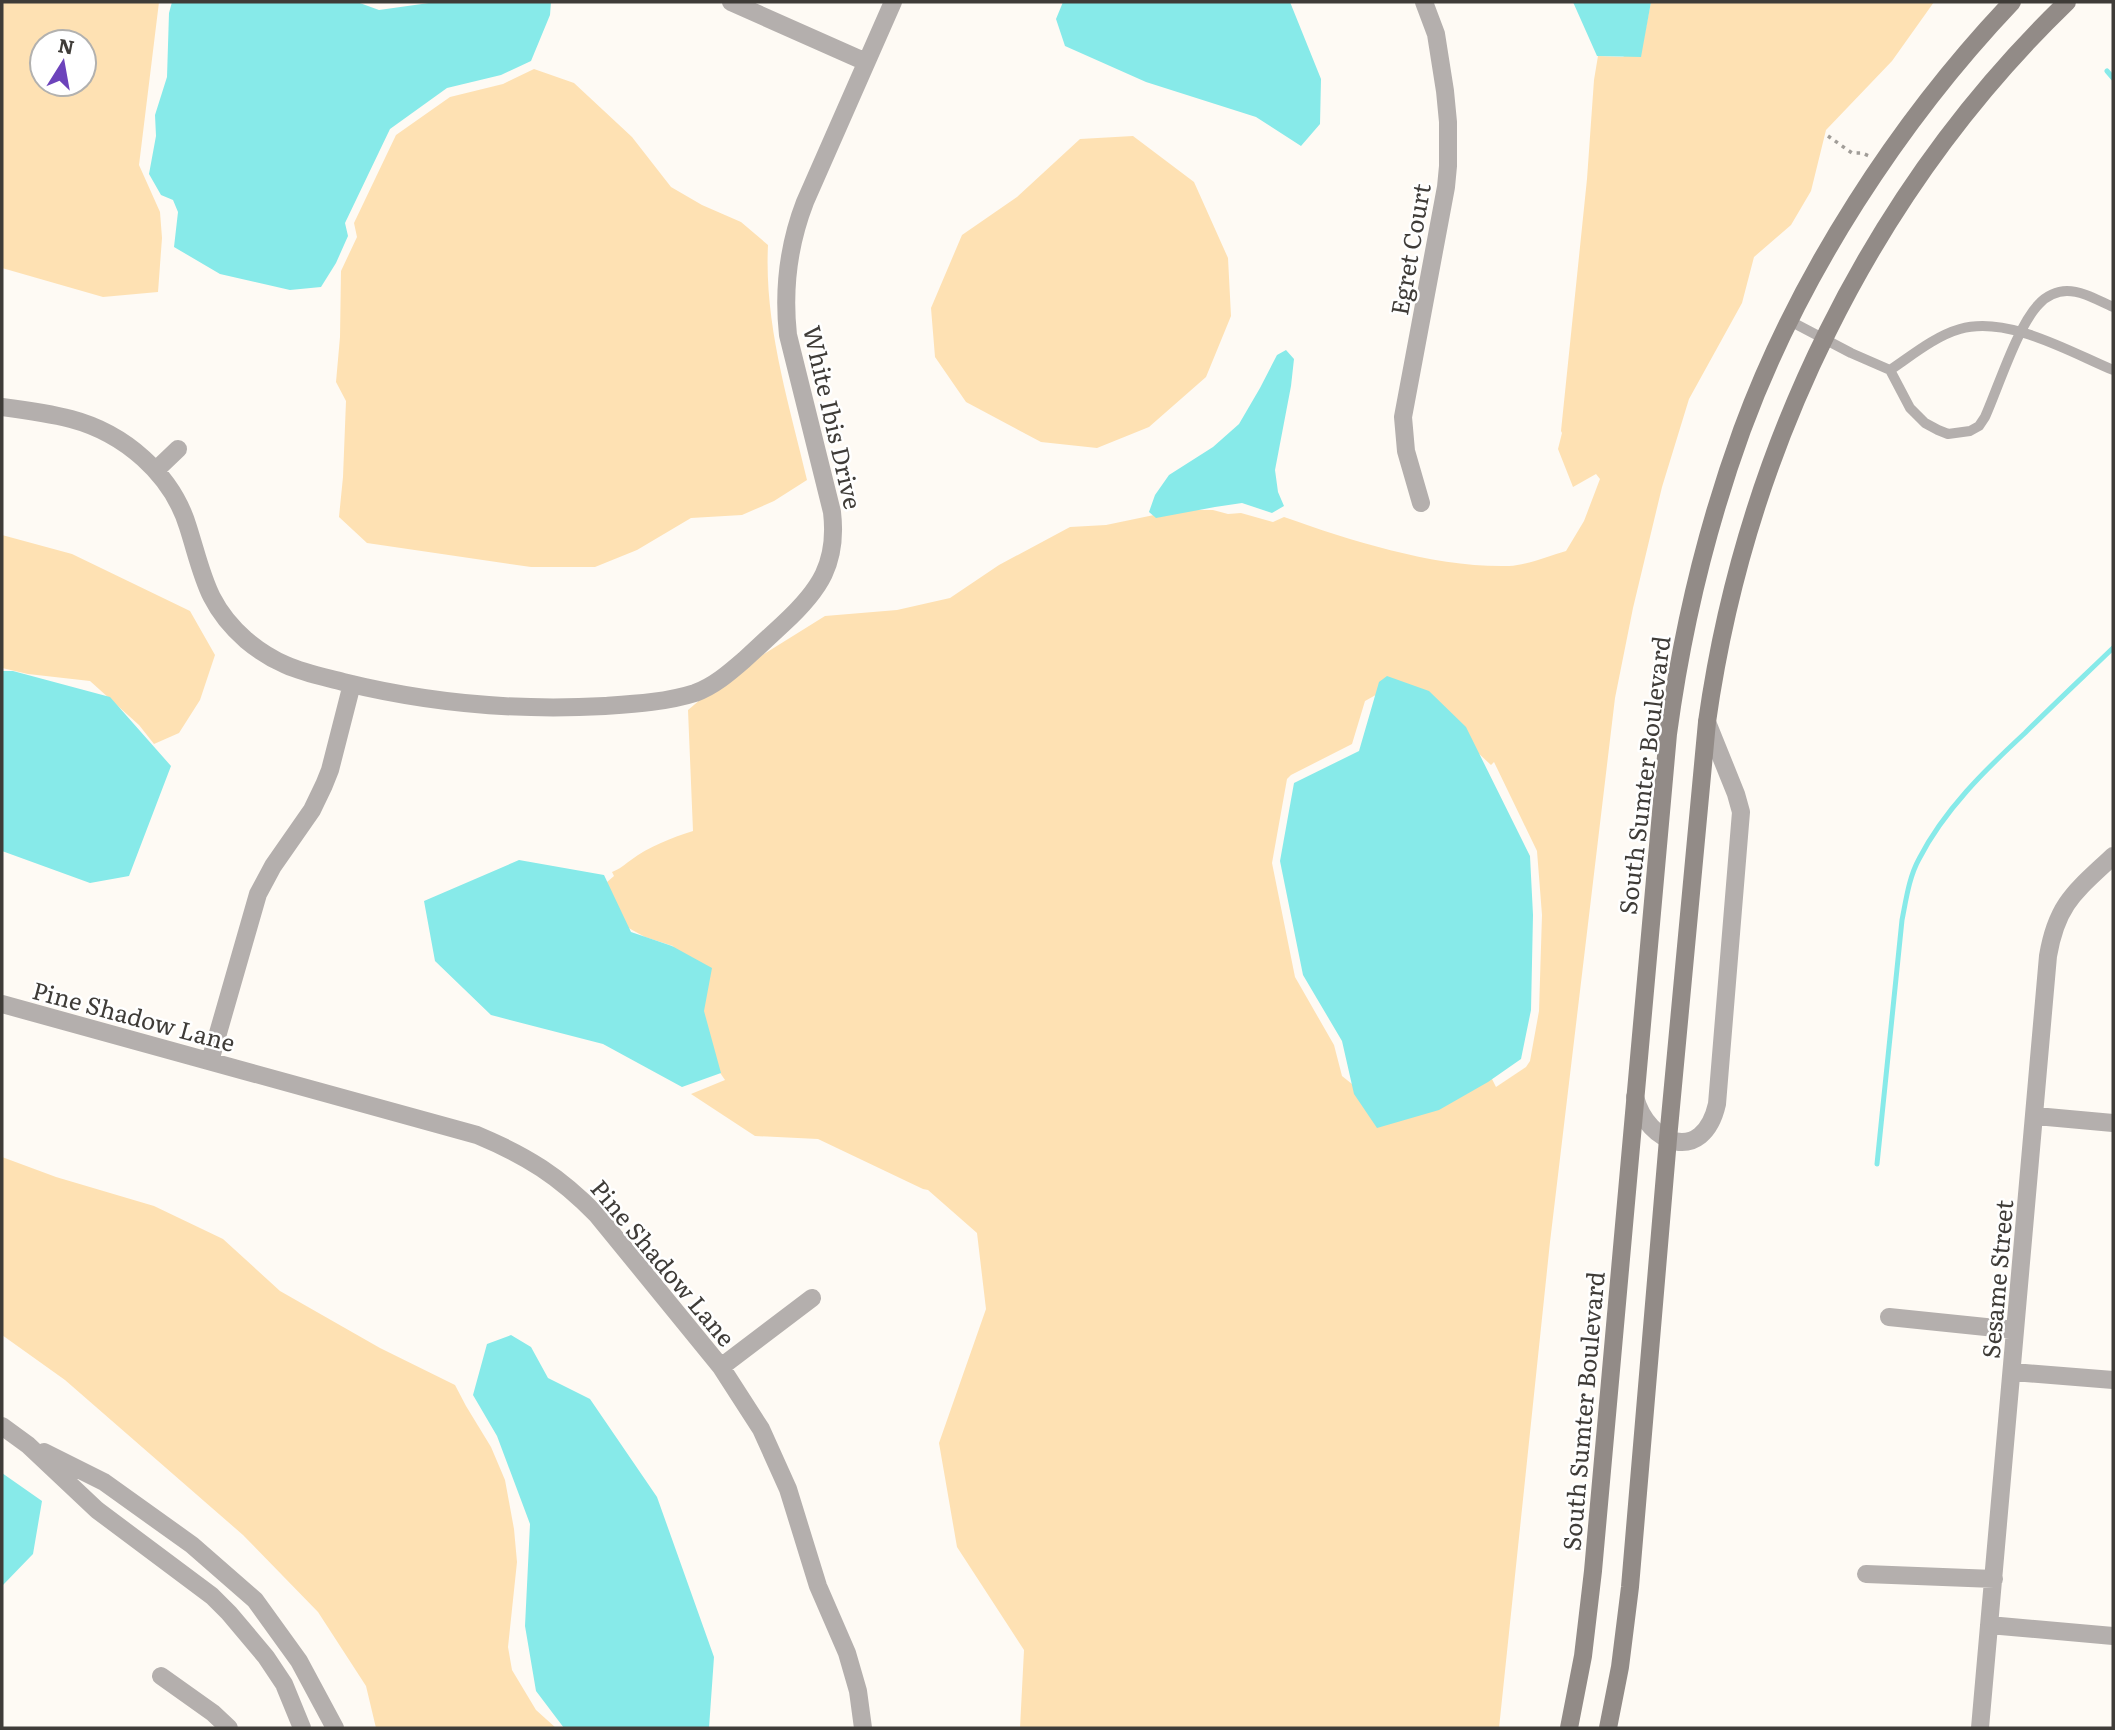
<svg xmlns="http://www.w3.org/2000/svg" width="2115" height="1730" font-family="Literata,serif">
<rect width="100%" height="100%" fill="#fefaf4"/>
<path fill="#fee1b3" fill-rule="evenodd" d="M2,2H159L139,165L160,212L162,238L158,292L103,297L2,268ZM84,42V84H42V42Z
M1651,2H1934L1892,61L1826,130L1811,191L1791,225L1754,257L1742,303L1689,399L1662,487L1633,608L1615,698L1550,1242L1499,1728H1020L1024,1650L957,1547L939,1443L986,1309L977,1233L928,1190L923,1189L818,1139L755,1136L691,1094L725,1080L714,1064L673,946L645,937L614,920L607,882L614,876L612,872C620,869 624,865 631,860C648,847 673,837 693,831L688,710L727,677L825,616L897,610L950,598L999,565L1070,527L1106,525L1178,510H1213L1228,514L1241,513L1273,522L1284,517C1352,541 1436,568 1509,566C1527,565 1549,556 1566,551L1584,521L1600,479L1596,474L1573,487L1558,449L1562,433L1561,431L1587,179L1594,80L1598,56L1623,57L1643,42ZM1390,687L1476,751L1491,765L1494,762L1537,851L1542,915L1539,1011L1530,1061L1526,1067L1496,1087L1492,1079L1352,1084L1342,1076L1334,1045L1295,977L1272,863L1287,779L1291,775L1352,744L1365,701Z
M534,69L574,83L632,137L671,187L702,205L741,222L768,245C764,325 789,403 807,480L774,501L742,515L691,518L637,550L595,567H531L367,543L339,517L343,477L346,401L336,382L340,337L341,271L357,237L354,223L396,135L450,97L503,84Z
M1133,136L1194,182L1228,258L1231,316L1206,377L1149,427L1097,448L1041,442L966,402L935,357L931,308L962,235L1017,197L1080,139Z
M2,535L72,554L190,611L215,655L200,700L179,733L154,744L139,725L90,681L28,674L2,668Z
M2,1157L56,1177L154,1206L223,1239L280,1291L380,1348L455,1385L466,1406L491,1447L505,1480L514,1529L517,1562L508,1647L512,1670L536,1710L556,1728H376L366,1686L318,1612L243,1535L65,1380L2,1335Z"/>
<path fill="#87eae9" d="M172,2H357L379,10L436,2H551L550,15L531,61L501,75L447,88L390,129L345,223L348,236L336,263L321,287L290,290L220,274L174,247L178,212L173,200L161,195L149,174L156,136L155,115L167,77L169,13Z
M1063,2H1290L1321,79L1320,124L1301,146L1256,117L1146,82L1065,46L1056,19Z
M1573,2H1651L1641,57L1597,56Z
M1286,350L1294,359L1291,386L1275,470L1278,492L1284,506L1272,513L1242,503L1215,507L1156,518L1149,512L1155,495L1169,475L1213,447L1239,424L1260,388L1277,355Z
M2,671H13L110,697L171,766L129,876L90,883L2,851Z
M1387,676L1429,691L1466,727L1530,856L1533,915L1531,1010L1521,1059L1488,1082L1439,1110L1377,1128L1354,1094L1342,1041L1303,975L1280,861L1294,783L1359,751L1379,682Z
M519,860L604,875L631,932L672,946L712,968L704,1011L721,1073L682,1087L603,1044L491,1015L435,961L424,901Z
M511,1335L531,1347L548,1378L590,1399L657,1497L714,1657L709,1728H564L536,1691L525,1626L530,1524L497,1436L473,1395L487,1344Z
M2,1473L42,1501L33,1554L2,1586Z"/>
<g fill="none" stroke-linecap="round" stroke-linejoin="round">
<path stroke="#87eae9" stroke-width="5" d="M2107,71L2113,78
M1877,1164L1902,920C1906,900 1909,877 1919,859C1944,810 1985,770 2025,733C2054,704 2084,676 2113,648"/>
<path stroke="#a19d98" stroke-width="3.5" stroke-dasharray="3.5 5" stroke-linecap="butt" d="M1828,136L1852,153H1862L1869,156"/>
<path stroke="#b4afad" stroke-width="10" d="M1790,321L1851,353L1890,370L1910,408L1925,423L1938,430L1948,434L1970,431L1979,426L1985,417C1998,388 2018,325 2039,304C2046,296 2057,291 2067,291C2083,291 2099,301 2113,307
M1890,370C1911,356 1935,336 1960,329C2007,315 2070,352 2113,370"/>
<path stroke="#b4afad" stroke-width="18" d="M731,2L866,62
M2,407C25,410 48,413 71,419C124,433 172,474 188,527C203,574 206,605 246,640C258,650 272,659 286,665C304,673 324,677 343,682C428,703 517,711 605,706C634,704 667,702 695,693C714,686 729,673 744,660C757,648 770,636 783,624C820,590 838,563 832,512L788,335C783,289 788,246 805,202L893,2
M156,470L178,449
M1421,503L1406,451L1403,417L1446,187L1448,166V122L1445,91L1436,34L1424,2
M2,1004L477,1135C527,1156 559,1176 597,1215L721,1367L761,1429L788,1489L818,1586L847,1653L858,1691L863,1728
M210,1061L258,894L273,866L312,810L324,785L330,770L352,684
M1635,1097C1648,1145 1703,1165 1717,1104L1741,812L1736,794L1707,722
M2036,1116L2113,1123
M1889,1317L2015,1330
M721,1367L812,1298
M2013,1372L2113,1380
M2,1426L28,1445L97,1510L212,1596L229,1613L266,1657L284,1684L302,1728
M44,1452L104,1482L192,1545L255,1600L299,1661L335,1728
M1866,1574L1994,1579
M1989,1625L2113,1636
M161,1676L213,1713L229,1728
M1980,1728L2048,956C2057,903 2076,891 2113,856"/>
<path stroke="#928b87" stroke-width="18" d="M1569,1728L1583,1656L1593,1571L1668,734C1682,630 1706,529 1742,430C1799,275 1899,121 2012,2
M1608,1728L1620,1667L1630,1587L1668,1139L1707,722C1745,452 1870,192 2067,2"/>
</g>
<g text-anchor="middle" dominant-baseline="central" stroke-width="5" stroke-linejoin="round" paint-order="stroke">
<g font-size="24" fill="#3f3c38" stroke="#fff">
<text transform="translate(1409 249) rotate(-80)">Egret Court</text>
<text transform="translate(834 417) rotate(77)">White Ibis Drive</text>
<text transform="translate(1643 775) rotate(-83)">South Sumter Boulevard</text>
<text transform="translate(134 1015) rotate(15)">Pine Shadow Lane</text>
<text transform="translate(664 1262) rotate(50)">Pine Shadow Lane</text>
<text transform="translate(1996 1279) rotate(-85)">Sesame Street</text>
<text transform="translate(1582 1411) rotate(-85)">South Sumter Boulevard</text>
</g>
</g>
<rect width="2115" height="1730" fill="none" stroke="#3f3c38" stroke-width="7"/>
<g transform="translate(63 63) rotate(11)"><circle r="33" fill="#ffffff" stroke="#b2b1af" stroke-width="2"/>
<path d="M0-5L12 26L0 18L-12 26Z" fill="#6c43bb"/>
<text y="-10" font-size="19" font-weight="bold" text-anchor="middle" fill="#3f3c38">N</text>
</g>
</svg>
